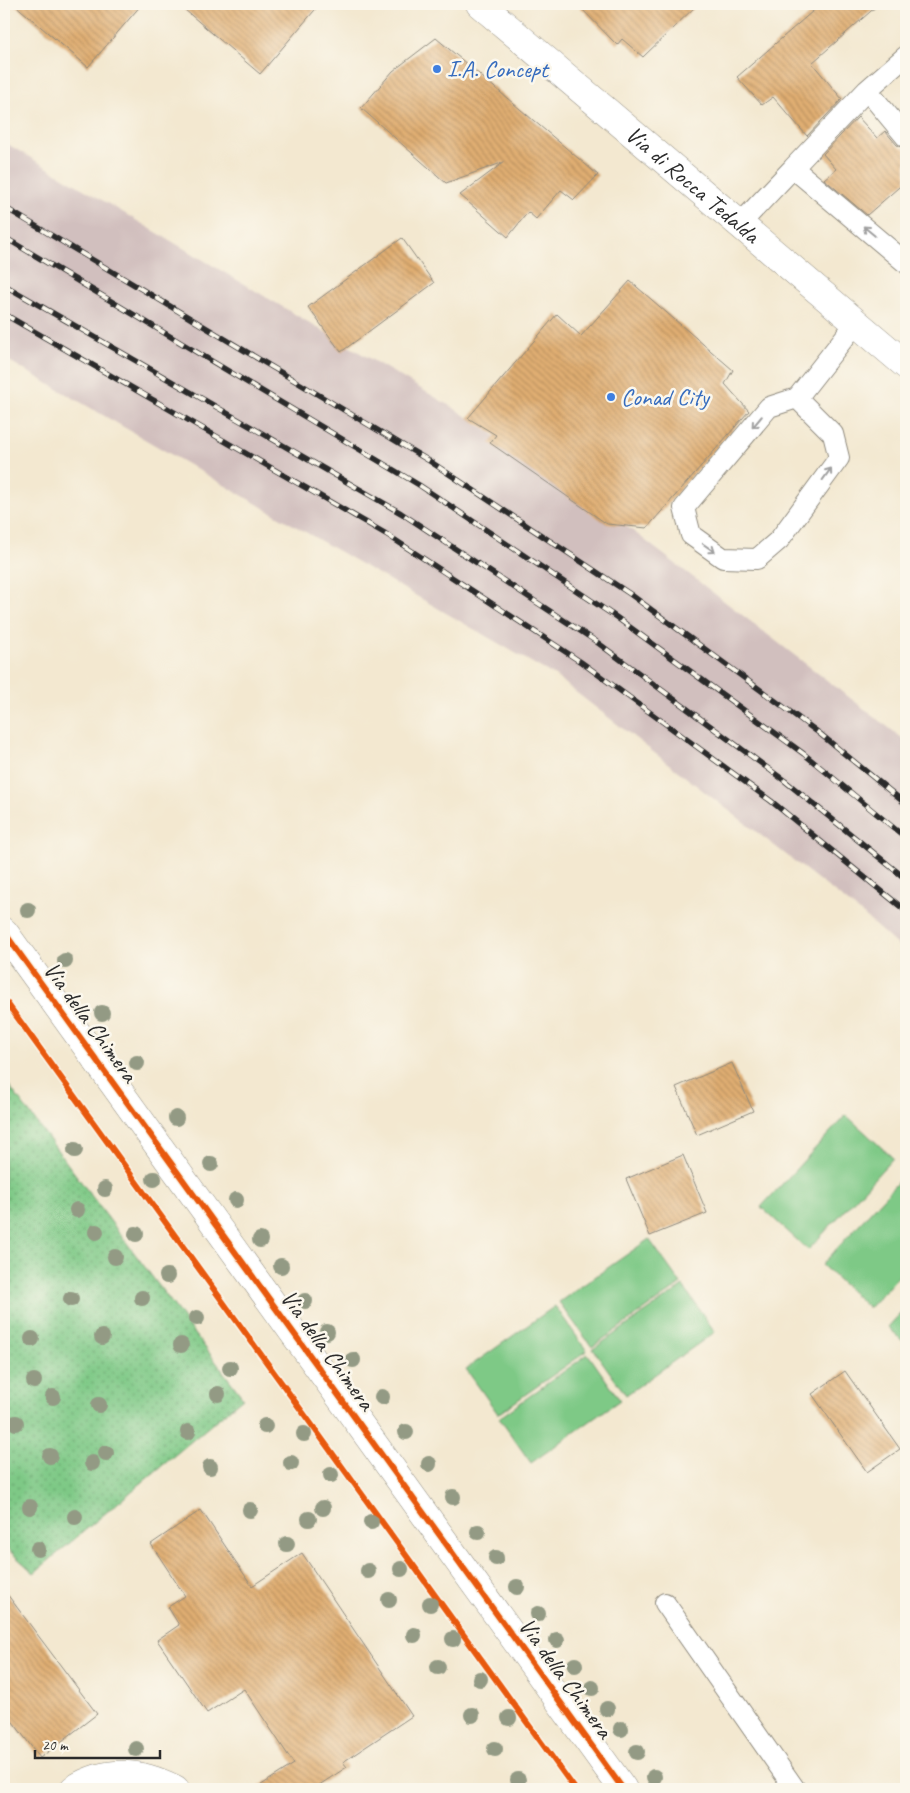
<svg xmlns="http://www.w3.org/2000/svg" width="910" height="1793" font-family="Caveat,sans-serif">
<defs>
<pattern id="green-dots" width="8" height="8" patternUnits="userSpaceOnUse" patternTransform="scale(1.25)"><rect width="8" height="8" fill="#7ec986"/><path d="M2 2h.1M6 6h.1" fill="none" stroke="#67a36e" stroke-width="1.8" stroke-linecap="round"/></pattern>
<pattern id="building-back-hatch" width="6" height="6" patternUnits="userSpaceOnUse" patternTransform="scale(1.25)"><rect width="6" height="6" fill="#e0ae72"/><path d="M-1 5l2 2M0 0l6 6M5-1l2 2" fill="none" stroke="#b68e5e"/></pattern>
</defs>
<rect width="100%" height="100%" fill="#fbf7ec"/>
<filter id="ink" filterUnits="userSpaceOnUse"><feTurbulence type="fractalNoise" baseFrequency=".02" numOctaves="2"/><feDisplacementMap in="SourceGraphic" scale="10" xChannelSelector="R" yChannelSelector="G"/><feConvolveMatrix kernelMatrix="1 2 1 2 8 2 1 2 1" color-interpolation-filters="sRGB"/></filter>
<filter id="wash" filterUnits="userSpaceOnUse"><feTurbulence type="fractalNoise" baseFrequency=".0096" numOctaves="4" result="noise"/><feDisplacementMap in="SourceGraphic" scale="20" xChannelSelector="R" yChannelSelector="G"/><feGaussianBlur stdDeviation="1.12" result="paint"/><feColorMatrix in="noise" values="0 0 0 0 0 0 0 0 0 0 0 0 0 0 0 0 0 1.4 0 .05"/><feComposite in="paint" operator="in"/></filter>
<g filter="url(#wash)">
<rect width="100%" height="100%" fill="#f3e8d0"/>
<path fill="#d1bfbe" d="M4,142L455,409L612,515L906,741V953L860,912L555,676L4,358Z"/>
<path fill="url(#green-dots)" stroke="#547a58" d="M4,1079L243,1398L34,1573L4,1546Z"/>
<path fill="#7ec986" stroke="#547a58" d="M846,1115L893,1158L808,1250L761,1207Z
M906,1173V1268L869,1308L822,1265Z
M649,1239L681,1284L592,1347L559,1302Z
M683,1286L715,1332L626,1395L593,1349Z
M555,1306L587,1351L498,1414L466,1369Z
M906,1307V1344L888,1327Z
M588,1354L620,1400L531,1463L499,1418Z"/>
<g id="blocks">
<path fill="url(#building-back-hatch)" d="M14,4H142L88,67Z
M178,4H320L260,74Z
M577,4H698L643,57L622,39L617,45Z
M821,4H879L812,63L842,99L807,136L773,97L762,105L737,77Z
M436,38L598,175L574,200L561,190L536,219L528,212L508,237L460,195L504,162L446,183L361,108L393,71Z
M858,117L877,138L885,131L897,145L906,149V181L867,215L824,179L836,169L823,154Z
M402,238L434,283L341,352L308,307Z
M630,281L733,370L725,384L749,411L647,528L607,524L490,443L496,435L468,418L557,314L581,336Z
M732,1063L753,1111L697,1135L676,1087Z
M683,1155L707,1213L650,1236L626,1179Z
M845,1371L900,1449L867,1472L812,1394Z
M201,1510L252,1586L302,1553L412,1716L343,1762L347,1767L313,1789H255L294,1764L244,1689L207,1713L157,1640L179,1625L168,1607L185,1596L151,1544Z
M4,1590L97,1714L40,1758L4,1710Z"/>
</g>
</g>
<g filter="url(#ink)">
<use href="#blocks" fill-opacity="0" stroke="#8f8a7e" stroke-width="1"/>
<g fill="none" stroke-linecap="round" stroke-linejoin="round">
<defs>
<path id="service" d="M906,56L867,90L906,137
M793,168L867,90
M740,224L793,168L906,263
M797,398L833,434L839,458L779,540L757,559L723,558L691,535L684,508L769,407L797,398L856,323
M665,1603L795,1789"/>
<path id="minor" d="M74,1789C108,1768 140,1772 175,1789"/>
<g id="tertiary">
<path id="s1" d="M480,4L906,365"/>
<path d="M4,932L623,1789"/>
</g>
</defs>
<use href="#service" stroke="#8f8a7e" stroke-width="22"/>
<use href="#minor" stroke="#8f8a7e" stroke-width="29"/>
<use href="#tertiary" stroke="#8f8a7e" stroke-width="29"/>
<use href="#service" stroke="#fff" stroke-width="20"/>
<use href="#minor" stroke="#fff" stroke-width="28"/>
<use href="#tertiary" stroke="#fff" stroke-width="28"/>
<defs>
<path id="rail" d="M4,207L431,462L630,594L819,733L906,804
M4,237L419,485L616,617L804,754L906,838
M4,285L401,513L594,640L785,781L906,879
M4,314L386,534L581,662L771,801L906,911"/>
</defs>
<use href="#rail" stroke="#2b2b2b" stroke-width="5.5"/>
<use href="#rail" stroke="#fbf7ec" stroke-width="4" stroke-dasharray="11" stroke-linecap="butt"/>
<defs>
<path id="cycleway" d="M4,932L623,1789
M4,999L575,1789"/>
</defs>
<use href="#cycleway" stroke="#fbf7ec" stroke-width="9"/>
<use href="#cycleway" stroke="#e8590c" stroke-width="6"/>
</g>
<g fill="#939a84">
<circle cx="28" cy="910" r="8"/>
<circle cx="65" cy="961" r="8"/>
<circle cx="102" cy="1013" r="8"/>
<circle cx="137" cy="1063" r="8"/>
<circle cx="176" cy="1118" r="8"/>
<circle cx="75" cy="1150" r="8"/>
<circle cx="211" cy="1164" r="8"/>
<circle cx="154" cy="1179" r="8"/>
<circle cx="105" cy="1189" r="8"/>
<circle cx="236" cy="1200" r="8"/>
<circle cx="77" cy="1210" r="8"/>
<circle cx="96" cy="1232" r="8"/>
<circle cx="136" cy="1234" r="8"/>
<circle cx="260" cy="1240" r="8"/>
<circle cx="115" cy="1257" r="8"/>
<circle cx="281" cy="1266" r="8"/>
<circle cx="167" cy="1276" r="8"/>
<circle cx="142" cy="1298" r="8"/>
<circle cx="71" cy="1299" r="8"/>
<circle cx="305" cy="1301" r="8"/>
<circle cx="197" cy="1318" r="8"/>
<circle cx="327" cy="1332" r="8"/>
<circle cx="102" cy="1337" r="8"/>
<circle cx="32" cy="1339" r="8"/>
<circle cx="181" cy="1345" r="8"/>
<circle cx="353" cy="1360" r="8"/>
<circle cx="230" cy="1368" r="8"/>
<circle cx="34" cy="1381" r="8"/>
<circle cx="218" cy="1394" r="8"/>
<circle cx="53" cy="1397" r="8"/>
<circle cx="382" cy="1397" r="8"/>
<circle cx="99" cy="1405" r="8"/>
<circle cx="16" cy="1423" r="8"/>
<circle cx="265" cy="1426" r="8"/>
<circle cx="188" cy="1432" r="8"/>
<circle cx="406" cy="1432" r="8"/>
<circle cx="304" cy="1434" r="8"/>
<circle cx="106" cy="1453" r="8"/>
<circle cx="50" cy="1456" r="8"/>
<circle cx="92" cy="1463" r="8"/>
<circle cx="291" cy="1463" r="8"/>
<circle cx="429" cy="1464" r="8"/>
<circle cx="210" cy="1467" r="8"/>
<circle cx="331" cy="1475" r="8"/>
<circle cx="453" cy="1497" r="8"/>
<circle cx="30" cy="1507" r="8"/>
<circle cx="323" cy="1508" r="8"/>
<circle cx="250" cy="1510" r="8"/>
<circle cx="75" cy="1517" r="8"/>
<circle cx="309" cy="1519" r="8"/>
<circle cx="371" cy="1522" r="8"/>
<circle cx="478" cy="1532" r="8"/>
<circle cx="287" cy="1544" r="8"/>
<circle cx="38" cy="1549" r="8"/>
<circle cx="496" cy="1558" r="8"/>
<circle cx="401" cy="1569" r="8"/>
<circle cx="368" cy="1571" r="8"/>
<circle cx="517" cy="1587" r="8"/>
<circle cx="389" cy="1600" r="8"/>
<circle cx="430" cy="1604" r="8"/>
<circle cx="538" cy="1614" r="8"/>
<circle cx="414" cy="1635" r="8"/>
<circle cx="453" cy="1639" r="8"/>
<circle cx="557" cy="1640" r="8"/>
<circle cx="575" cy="1665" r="8"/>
<circle cx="438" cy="1667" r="8"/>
<circle cx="480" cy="1679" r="8"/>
<circle cx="592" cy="1688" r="8"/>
<circle cx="607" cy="1709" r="8"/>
<circle cx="472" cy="1715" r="8"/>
<circle cx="509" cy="1718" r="8"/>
<circle cx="621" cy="1729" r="8"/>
<circle cx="136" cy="1749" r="8"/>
<circle cx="495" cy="1749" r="8"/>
<circle cx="637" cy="1752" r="8"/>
<circle cx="654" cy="1777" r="8"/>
<circle cx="518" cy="1780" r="8"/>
</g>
<defs><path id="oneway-shaft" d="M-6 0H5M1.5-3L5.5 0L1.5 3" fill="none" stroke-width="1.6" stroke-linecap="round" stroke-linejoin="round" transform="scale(1.25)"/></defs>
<g stroke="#a0a0a0">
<use href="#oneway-shaft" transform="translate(869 231) rotate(-140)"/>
<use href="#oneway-shaft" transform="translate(757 422) rotate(130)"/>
<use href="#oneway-shaft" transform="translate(827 474) rotate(-54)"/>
<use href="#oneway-shaft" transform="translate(709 548) rotate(35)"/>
</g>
</g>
<g fill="#3f7fe0" stroke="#fbf7ec" stroke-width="2">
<circle cx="437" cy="69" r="5"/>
<circle cx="611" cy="397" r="5"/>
</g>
<g text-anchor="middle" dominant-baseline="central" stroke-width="5" stroke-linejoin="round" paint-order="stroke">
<g font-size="24" fill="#366cbe" stroke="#fbf7ec" text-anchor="start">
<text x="447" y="69">I.A. Concept</text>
<text x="621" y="397">Conad City</text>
</g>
<g font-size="24" fill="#2b2b2b" stroke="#fbf7ec">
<text stroke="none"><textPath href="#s1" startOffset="279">Via di Rocca Tedalda</textPath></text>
<text transform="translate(91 1022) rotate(54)">Via della Chimera</text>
<text transform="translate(328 1350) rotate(54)">Via della Chimera</text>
<text transform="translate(566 1678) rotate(54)">Via della Chimera</text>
</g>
</g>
<rect width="910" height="1793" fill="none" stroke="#fbf7ec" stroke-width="20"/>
<path d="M35 1750v8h125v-8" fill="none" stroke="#2b2b2b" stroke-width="2.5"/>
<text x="42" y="1750" font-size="15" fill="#2b2b2b" stroke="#fbf7ec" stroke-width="4" paint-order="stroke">20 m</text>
</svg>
